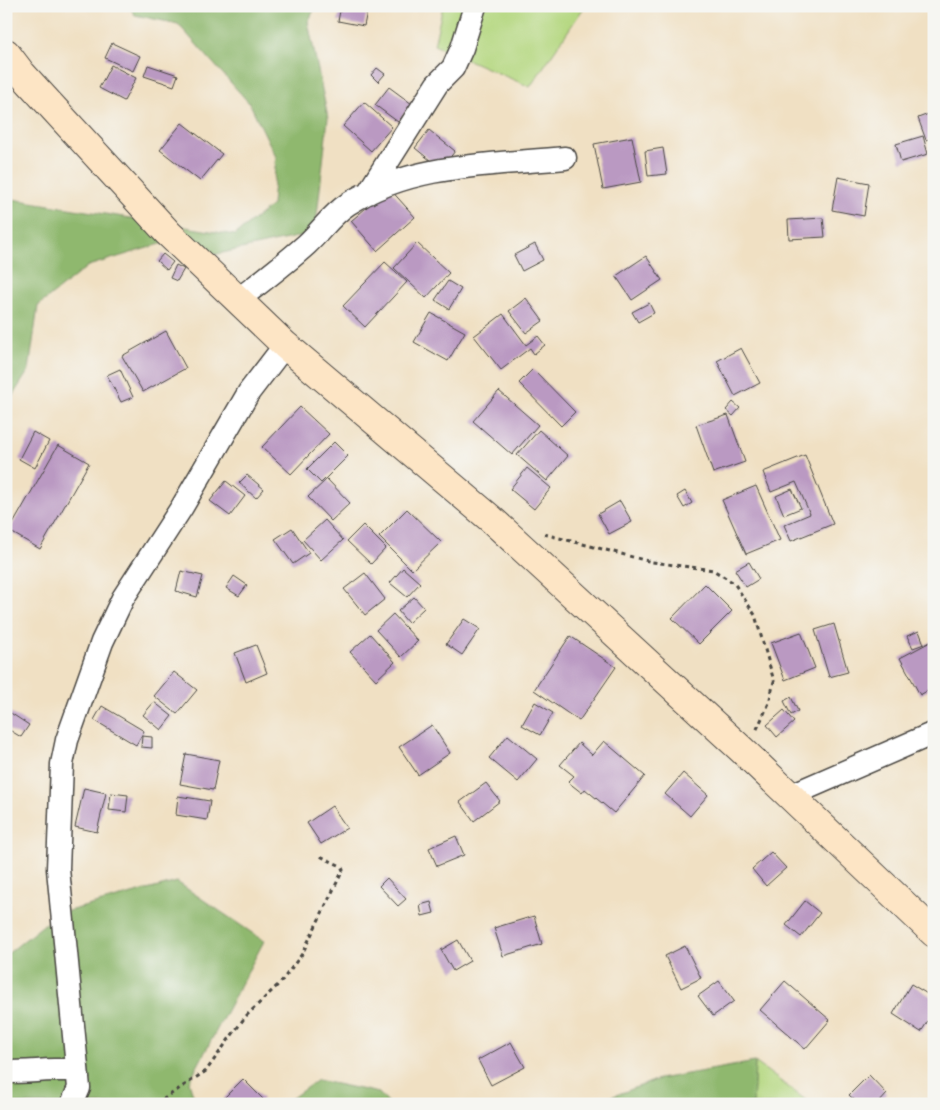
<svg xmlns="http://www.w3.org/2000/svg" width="940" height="1110" font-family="'EB Garamond',serif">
<rect width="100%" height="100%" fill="#f6f6f2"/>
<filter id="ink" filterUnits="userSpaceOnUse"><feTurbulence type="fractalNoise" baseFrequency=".02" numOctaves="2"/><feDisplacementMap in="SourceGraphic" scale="10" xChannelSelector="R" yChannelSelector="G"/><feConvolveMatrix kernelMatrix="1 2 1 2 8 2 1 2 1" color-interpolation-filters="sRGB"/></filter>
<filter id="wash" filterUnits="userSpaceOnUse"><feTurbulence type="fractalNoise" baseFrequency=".0096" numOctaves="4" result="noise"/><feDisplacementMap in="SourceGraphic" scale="20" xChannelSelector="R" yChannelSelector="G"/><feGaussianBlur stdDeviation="1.12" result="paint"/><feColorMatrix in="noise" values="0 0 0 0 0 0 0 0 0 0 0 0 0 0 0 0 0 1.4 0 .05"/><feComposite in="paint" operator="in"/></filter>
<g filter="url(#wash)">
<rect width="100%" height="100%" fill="#f0e0c3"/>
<path fill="#b4d77f" stroke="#708155" d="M443,6H585L530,87L434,45Z
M755,1062L811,1104H753Z"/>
<path fill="#8fb86e" stroke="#5d724c" d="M129,6H316L308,22L328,118L315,233L213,255L164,243L88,266L38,306L29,370L6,406V198L235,235L272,205L276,157L250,104L178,24L135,15Z
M177,882L264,941L189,1082L196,1104H6V955L57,914Z
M755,1062L753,1104H592L659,1079Z
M317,1080L379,1093L389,1104H284Z"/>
<g id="blocks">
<path fill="#ba99c2" d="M341,6H368L364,26L338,21Z
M112,43L140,56L133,71L105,58Z
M111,65L136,78L124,101L99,88Z
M148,65L178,75L174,86L144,76Z
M377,68L385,74L378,82L371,75Z
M389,87L412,104L398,122L375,105Z
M364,102L392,127L371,151L343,126Z
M934,112V137L926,140L918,118Z
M182,123L222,154L200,181L160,150Z
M429,130L455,151L441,169L415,148Z
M923,136L928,154L901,162L896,144Z
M632,137L641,182L603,189L594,144Z
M663,148L667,174L648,176L645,151Z
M838,177L869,183L864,216L832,210Z
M389,188L415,217L377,251L351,221Z
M823,218L825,237L789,239L788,220Z
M417,243L449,273L426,298L394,268Z
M535,244L543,260L522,271L514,255Z
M163,254L173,262L167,270L157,261Z
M646,256L662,280L632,300L616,276Z
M385,262L407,282L365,327L343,306Z
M176,265L184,269L177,281L170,278Z
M448,281L461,289L449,309L435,300Z
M526,298L543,321L526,333L509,311Z
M649,303L654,313L638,322L632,312Z
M431,313L465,332L448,361L414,342Z
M503,314L526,345L538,336L545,345L534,354L530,348L501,370L474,336Z
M166,331L186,368L143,392L122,356Z
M741,348L760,383L735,396L717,361Z
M120,369L133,397L121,402L107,375Z
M533,369L575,412L561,426L519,383Z
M499,391L538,425L512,455L473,421Z
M733,402L740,408L733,416L726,410Z
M300,407L329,434L291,474L262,447Z
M728,415L745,462L713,473L696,425Z
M539,430L568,456L547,481L517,455Z
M33,432L49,441L35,468L19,459Z
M334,442L348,456L321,483L307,469Z
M58,445L89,463L40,549L9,531Z
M805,455L833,524L791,541L784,525L810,514L796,482L771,492L763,472Z
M527,468L551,488L534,509L510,489Z
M247,475L264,489L256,498L239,483Z
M327,479L350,503L331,521L308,497Z
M226,481L245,496L230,516L210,501Z
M756,486L780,540L746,554L722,500Z
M792,489L801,508L784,515L776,496Z
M685,491L692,503L684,508L677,496Z
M620,501L632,522L609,534L598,514Z
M407,509L441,542L412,570L379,537Z
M325,520L343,540L321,560L303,540Z
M363,525L386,548L371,564L347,541Z
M292,528L309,553L293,564L275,539Z
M749,562L759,579L746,587L735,570Z
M403,568L420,583L407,597L390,583Z
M181,571L203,576L197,597L176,591Z
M365,573L385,599L365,615L344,589Z
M234,576L247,585L239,596L226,588Z
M705,584L732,611L699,644L672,618Z
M414,597L424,608L408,623L398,611Z
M393,614L418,641L401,657L376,630Z
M464,619L480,629L462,655L446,644Z
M834,624L848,672L829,677L815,630Z
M919,631L924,644L913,648L907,636Z
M801,632L815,668L785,680L771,643Z
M370,634L395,662L376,680L350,652Z
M570,636L616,667L579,721L534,690Z
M934,640V687L920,695L900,658Z
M256,645L267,673L246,682L235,653Z
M174,672L197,690L177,714L154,696Z
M791,697L798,711L791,715L784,701Z
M154,702L172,716L161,730L143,715Z
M535,702L553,713L540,735L522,725Z
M102,706L144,731L136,745L94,720Z
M6,710L29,725L21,737L6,728Z
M784,710L794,722L777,737L767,725Z
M432,725L450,753L418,775L399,747Z
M508,735L537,759L518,782L489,758Z
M142,736L152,737V748L141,747Z
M604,741L645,776L614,813L585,789L582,793L568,782L574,776L560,765L579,743L592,755Z
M186,754L219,760L213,790L180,784Z
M683,773L708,795L690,816L665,794Z
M486,783L500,801L474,821L460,802Z
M84,788L106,793L97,832L75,827Z
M111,793L128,795L126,812L109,810Z
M178,796L210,801L207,820L176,815Z
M332,806L347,828L321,844L307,823Z
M456,836L464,855L437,866L429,848Z
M771,852L786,868L766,886L752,869Z
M387,878L406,899L398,906L379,886Z
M805,901L820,913L801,937L786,925Z
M431,902L434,913L422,916L420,905Z
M534,916L542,944L503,956L494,928Z
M458,940L470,961L453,971L441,950Z
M685,946L701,978L681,988L665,956Z
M719,981L734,1001L713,1016L698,996Z
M785,981L830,1020L805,1049L760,1010Z
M911,984L934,998V1011L921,1032L893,1014Z
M511,1042L525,1067L491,1085L478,1060Z
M869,1075L887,1094L878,1104H859L849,1095Z
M243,1079L263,1099L258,1104H229L224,1098Z"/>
</g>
</g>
<g filter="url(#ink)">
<use href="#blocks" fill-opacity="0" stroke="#494642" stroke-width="1"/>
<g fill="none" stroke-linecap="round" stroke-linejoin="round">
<defs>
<path id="minor" d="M368,193L437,84L453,68L462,48L475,6
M239,299C262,281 285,264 307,244C321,231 331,215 348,204C412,163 492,165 565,158
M789,796L934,733
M6,1072C30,1072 53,1069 77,1070
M72,1104L79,1088L58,869L62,764L67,740L102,642L123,598L182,507L249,392L285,345"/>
<path id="secondary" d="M6,53L22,74L168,233L285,345L491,519L742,750L934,933"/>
</defs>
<use href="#minor" stroke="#494642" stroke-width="25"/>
<use href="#secondary" stroke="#494642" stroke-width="30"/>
<path stroke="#494642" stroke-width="3" stroke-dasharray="4 4" stroke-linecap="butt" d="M544,534L652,562L713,570L734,583L755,615L774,681L769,703L756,731
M156,1104L206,1071L245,1017L281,982L302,954L343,870L341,866L320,856"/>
<use href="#minor" stroke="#fff" stroke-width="22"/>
<use href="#secondary" stroke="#fde5c5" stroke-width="28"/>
</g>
</g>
<rect width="940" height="1110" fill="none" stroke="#f6f6f2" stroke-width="25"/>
</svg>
